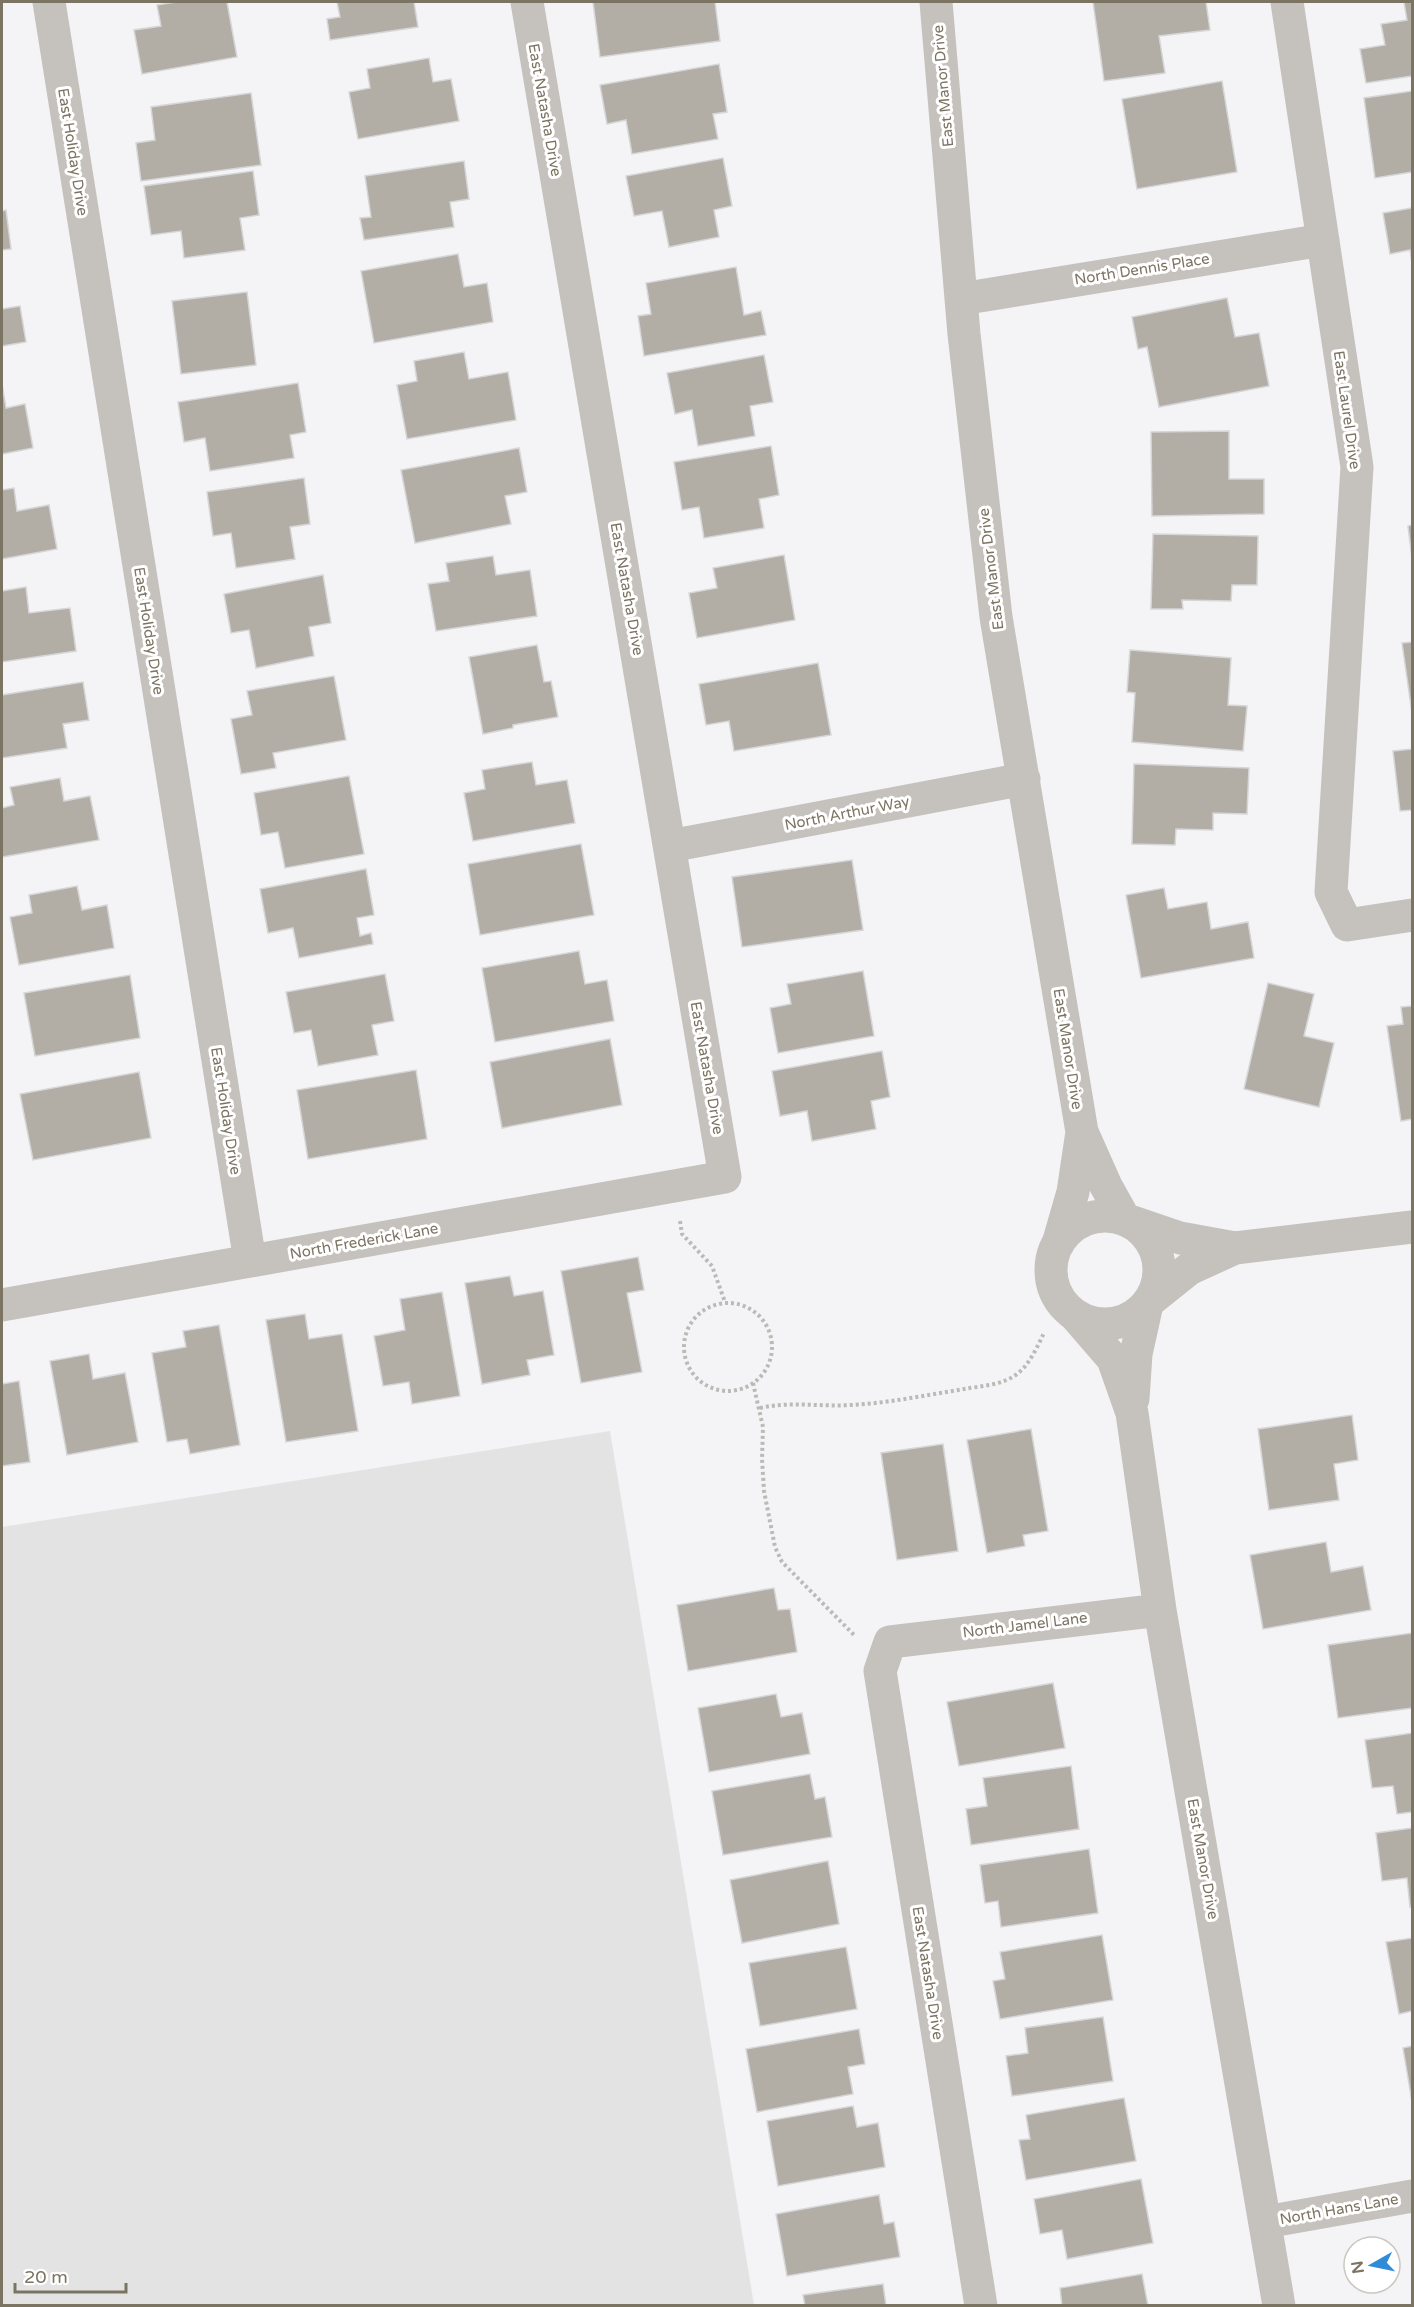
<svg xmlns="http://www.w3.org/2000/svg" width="1414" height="2307" font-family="'Varela Round',sans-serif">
<rect width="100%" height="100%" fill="#f4f3f6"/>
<path fill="#e4e3e4" d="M610,1431L754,2305H2V1527Z"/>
<path fill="#b2ada5" stroke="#d6d6d8" stroke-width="1.5" d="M176,2H227L237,57L142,74L134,30L161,26L157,5Z
M337,2H414L418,27L330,40L327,19L340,17Z
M593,2H715L720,41L600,57Z
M1093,2H1206L1210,30L1159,36L1165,73L1104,81Z
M1404,2H1412V76L1366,83L1360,49L1385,45L1381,24L1407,20Z
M429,58L433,82L451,79L459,121L358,139L349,92L370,88L367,69Z
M719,64L727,112L713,114L718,139L632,154L626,120L607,124L600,85Z
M1222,81L1237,172L1137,189L1122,99Z
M1412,91V172L1375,178L1364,98Z
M251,93L261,165L141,181L136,143L155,140L151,107Z
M723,158L732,206L714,210L719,237L669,247L662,211L634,216L626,176Z
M464,161L469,199L450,202L454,227L364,240L360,218L371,217L365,176Z
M253,171L259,215L240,218L245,250L184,258L181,231L151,235L144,186Z
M1412,208V263L1410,250L1390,254L1383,213Z
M6,210L11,249L2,250V211Z
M458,254L464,287L487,283L493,322L374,343L361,271Z
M736,267L744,315L761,311L766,335L644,356L638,316L651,314L646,283Z
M247,292L256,365L181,374L172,301Z
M1227,298L1235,337L1259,333L1269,386L1159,407L1147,347L1138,349L1132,317Z
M20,306L26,342L2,346V309Z
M464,352L469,379L508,372L516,420L407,439L397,385L417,381L414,361Z
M764,355L773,402L750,406L755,436L698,446L692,410L675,414L667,373Z
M298,383L306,432L290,435L294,458L210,471L205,438L184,442L178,402Z
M2,384L6,408L25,404L33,448L2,454Z
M1229,431V479H1264V514L1152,516L1151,432Z
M771,446L779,495L759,499L764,528L704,538L699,507L682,510L674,462Z
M519,448L527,492L505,496L511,524L415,543L401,470Z
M304,478L310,524L290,527L295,559L236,568L231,533L213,536L207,492Z
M14,488L17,511L49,505L57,549L2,559V490Z
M1412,525V558L1408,526Z
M1153,534L1258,536L1257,585H1232L1231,601L1182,600L1183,609H1151Z
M784,555L795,620L697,638L689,593L717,588L713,568Z
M493,556L496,575L530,570L537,616L436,631L428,584L449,581L446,563Z
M323,575L331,623L309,627L314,656L256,668L249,630L231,633L224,594Z
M26,587L29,613L70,608L76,651L2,662V591Z
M1412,642V713L1402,643Z
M537,645L544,682L551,681L558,717L513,725V728L483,734L469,657Z
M1130,650L1231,658L1228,705L1247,706L1243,751L1132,742L1135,693L1127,692Z
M818,663L831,735L734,751L729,721L706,725L699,684Z
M334,676L346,740L273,753L276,768L241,774L231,719L252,715L247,691Z
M83,682L89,720L63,724L67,748L2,758V695Z
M1412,749V810L1400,811L1393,751Z
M532,762L536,785L567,780L575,823L473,841L464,793L485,789L482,770Z
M1134,764L1249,768L1247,814L1213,813V830L1176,829L1175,845L1132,844Z
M349,776L364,854L285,868L278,832L261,835L254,793Z
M60,778L64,801L90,796L99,840L2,857V808L14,805L10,787Z
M581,844L594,915L480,935L468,864Z
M852,860L863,930L742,947L732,877Z
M366,869L374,915L357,918L360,936L371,933L373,944L299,958L293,928L268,933L260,889Z
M77,886L82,910L107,905L114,948L19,965L10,917L32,913L29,895Z
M1164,888L1168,909L1207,902L1211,929L1248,922L1254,958L1141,978L1126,895Z
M579,951L585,984L607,980L614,1021L495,1042L482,968Z
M863,971L874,1036L778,1053L770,1008L791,1004L787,984Z
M385,974L394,1021L372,1025L378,1055L318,1066L311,1030L294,1033L286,992Z
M130,975L140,1038L35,1056L24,993Z
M1268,983L1314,994L1304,1036L1334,1043L1319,1107L1244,1089Z
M1412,1006V1119L1401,1121L1387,1026L1403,1024L1401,1007Z
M610,1039L622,1105L502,1128L490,1062Z
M882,1051L890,1097L871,1101L876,1129L812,1141L807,1111L780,1116L772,1071Z
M416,1070L427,1139L308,1159L297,1090Z
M139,1072L151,1138L33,1160L20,1094Z
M638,1257L644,1290L627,1293L642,1372L581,1383L561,1271Z
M510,1276L514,1296L543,1291L554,1355L527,1360L530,1375L482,1384L465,1283Z
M442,1292L460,1396L412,1404L409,1382L383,1386L374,1336L405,1330L400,1299Z
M305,1314L309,1339L342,1334L358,1431L286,1442L266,1320Z
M219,1325L240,1445L190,1454L187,1439L167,1442L152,1353L186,1347L183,1331Z
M89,1354L93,1379L125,1373L138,1442L67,1455L50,1361Z
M19,1381L30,1462L2,1466V1384Z
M1352,1415L1358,1460L1334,1464L1339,1500L1269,1510L1258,1429Z
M1031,1429L1048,1531L1023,1535L1025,1546L987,1553L967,1440Z
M943,1444L958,1551L897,1560L881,1453Z
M1326,1542L1331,1572L1363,1566L1371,1610L1263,1629L1250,1555Z
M774,1588L778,1610L790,1609L797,1652L688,1671L677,1605Z
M1412,1633V1708L1338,1718L1328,1645Z
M1053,1683L1065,1748L959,1766L947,1702Z
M776,1694L781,1717L802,1713L810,1754L709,1772L698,1708Z
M1412,1733V1812L1397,1814L1393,1786L1372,1788L1365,1740Z
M1071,1766L1079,1829L971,1845L966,1809L987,1806L983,1778Z
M810,1774L815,1799L825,1797L832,1837L723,1855L712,1791Z
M1412,1828V1906L1410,1907L1407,1878L1382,1881L1376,1833Z
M1089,1849L1098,1913L1001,1927L998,1901L985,1903L980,1865Z
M828,1861L839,1924L742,1943L730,1880Z
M1102,1935L1113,2000L1000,2019L993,1981L1005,1979L1000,1952Z
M1412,1938V2011L1399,2014L1386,1942Z
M846,1947L857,2009L760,2026L749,1963Z
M1103,2017L1113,2081L1012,2096L1006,2056L1028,2053L1025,2028Z
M859,2029L865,2064L848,2067L853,2094L757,2112L746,2049Z
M1412,2046V2102L1403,2048Z
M1124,2098L1136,2161L1026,2180L1019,2140L1030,2139L1026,2115Z
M853,2106L857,2127L878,2123L885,2167L778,2186L767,2121Z
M1141,2179L1153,2243L1067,2259L1062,2230L1040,2234L1034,2199Z
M879,2195L884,2224L894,2222L900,2257L787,2276L776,2214Z
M1142,2274L1148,2306H1062L1060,2288Z
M883,2284L886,2306H805L803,2295Z"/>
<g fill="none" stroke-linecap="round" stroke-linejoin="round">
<path stroke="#bcbab6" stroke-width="4" stroke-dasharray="3 3" stroke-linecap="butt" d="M680,1221L682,1234L712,1266L725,1302
M684 1347a44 44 0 1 1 88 0a44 44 0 1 1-88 0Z
M753,1383L763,1427L762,1459L764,1491L775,1547L782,1562L855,1636
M760,1408C791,1401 820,1407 851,1405C889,1403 927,1395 964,1389C981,1386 1003,1385 1017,1374C1030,1364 1037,1347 1044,1333"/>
<path stroke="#c5c2bd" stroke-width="33" d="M49,2L250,1261
M936,2L964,334L996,617L1082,1132L1106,1186L1125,1220
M1287,2L1357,467L1331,892L1347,925L1412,915
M961,299L1323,240
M670,846L1024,779
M1051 1270a54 54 0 1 1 108 0a54 54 0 1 1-108 0Z
M1133,1222L1180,1238L1235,1248
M1058,1244L1073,1192L1082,1132
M1149,1301L1189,1269L1235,1248L1412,1227
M2,1305L725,1177L527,2
M1075,1315L1113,1359L1132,1413L1160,1610L1279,2306
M1133,1399L1136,1354L1147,1304
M1266,2222L1412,2196
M981,2306L880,1671L890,1642L1160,1610"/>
</g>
<g text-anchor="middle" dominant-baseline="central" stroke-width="6" stroke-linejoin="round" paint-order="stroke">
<g font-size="15" fill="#7c7463" stroke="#fff">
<text transform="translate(943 86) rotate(-95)">East Manor Drive</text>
<text transform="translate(545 110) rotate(80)">East Natasha Drive</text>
<text transform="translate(73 152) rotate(81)">East Holiday Drive</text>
<text transform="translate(1142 269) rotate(-9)">North Dennis Place</text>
<text transform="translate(1347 410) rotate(82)">East Laurel Drive</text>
<text transform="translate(991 569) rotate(-97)">East Manor Drive</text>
<text transform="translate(627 589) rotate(80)">East Natasha Drive</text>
<text transform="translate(149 631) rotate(81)">East Holiday Drive</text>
<text transform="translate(847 813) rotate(-11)">North Arthur Way</text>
<text transform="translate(1068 1049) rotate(81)">East Manor Drive</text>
<text transform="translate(707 1068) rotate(80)">East Natasha Drive</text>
<text transform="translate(226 1111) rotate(81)">East Holiday Drive</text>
<text transform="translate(364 1241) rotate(-10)">North Frederick Lane</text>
<text transform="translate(1025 1625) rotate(-7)">North Jamel Lane</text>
<text transform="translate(1203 1859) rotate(80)">East Manor Drive</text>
<text transform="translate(928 1973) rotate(81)">East Natasha Drive</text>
<text transform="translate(1339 2209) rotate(-10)">North Hans Lane</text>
</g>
</g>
<rect width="1414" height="2307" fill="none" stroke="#7c7463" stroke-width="6"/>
<g transform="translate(1372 2265) rotate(261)"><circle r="28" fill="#ffffff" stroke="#cbc7c1" stroke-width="1.5"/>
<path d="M0-4.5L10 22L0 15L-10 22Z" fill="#308bd9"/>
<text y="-9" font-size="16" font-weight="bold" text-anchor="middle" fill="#7c7463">N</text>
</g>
<path d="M15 2283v9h111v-9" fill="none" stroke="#7c7463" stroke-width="3"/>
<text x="24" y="2283" font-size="18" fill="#7c7463" stroke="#ffffff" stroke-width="4.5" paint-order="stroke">20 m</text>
</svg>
